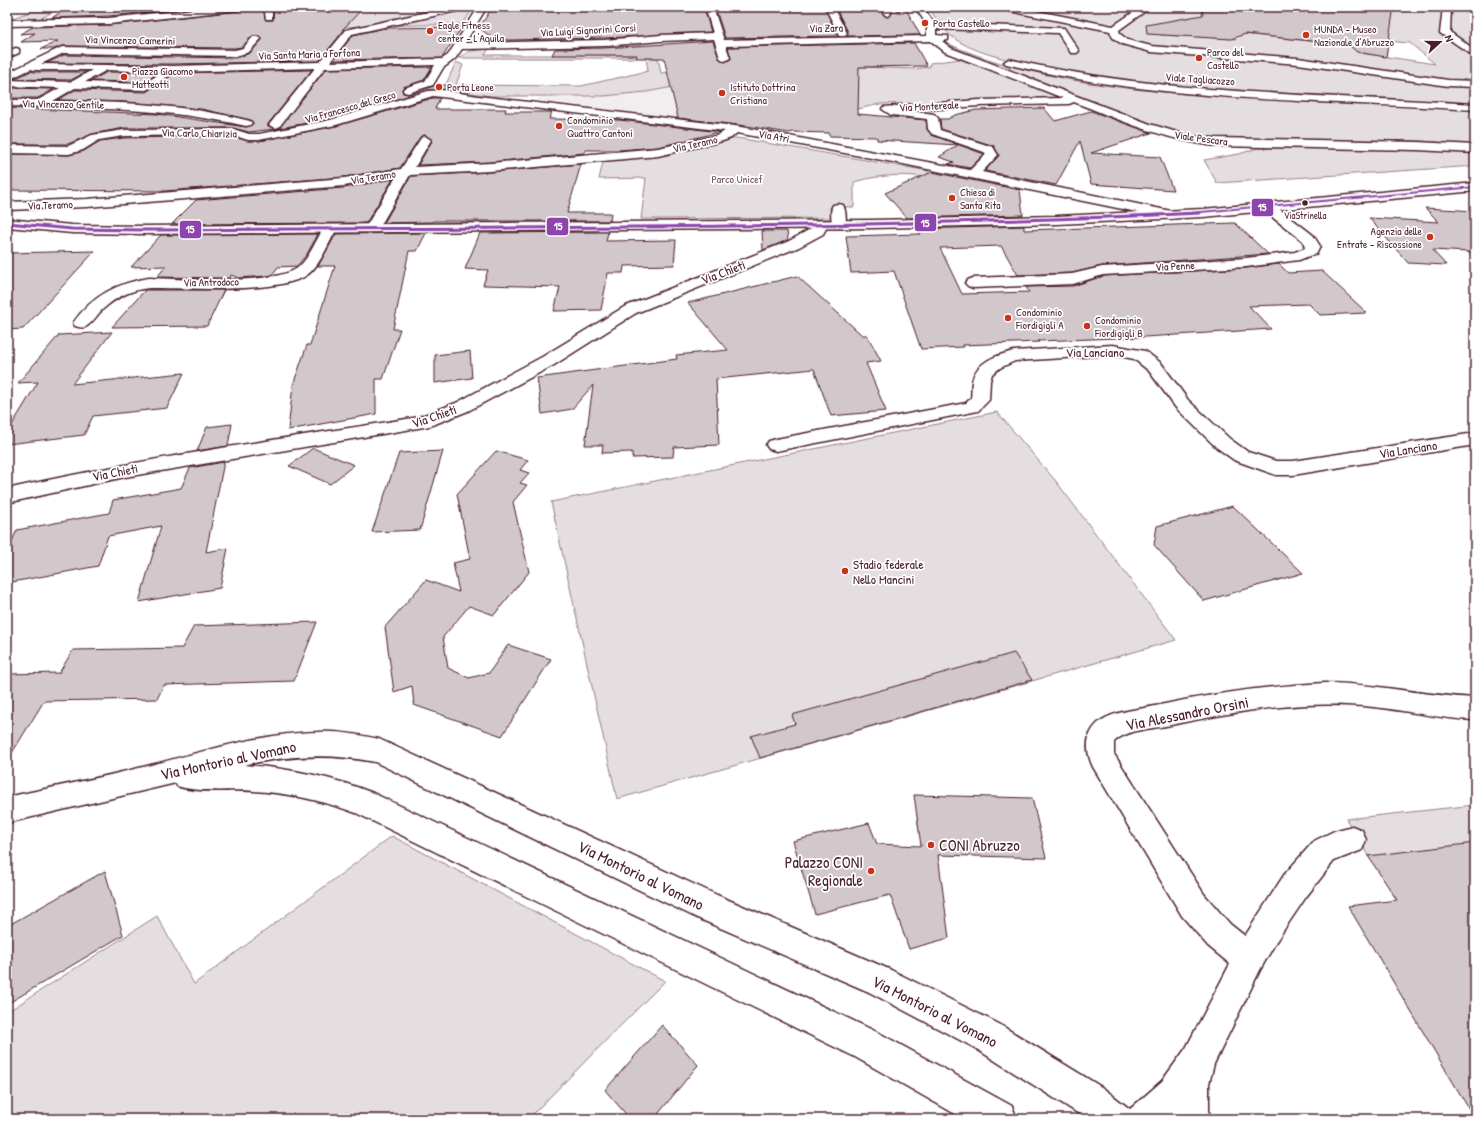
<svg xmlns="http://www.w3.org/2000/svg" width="1482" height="1126" font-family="'Patrick Hand',sans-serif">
<rect width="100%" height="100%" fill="#fff"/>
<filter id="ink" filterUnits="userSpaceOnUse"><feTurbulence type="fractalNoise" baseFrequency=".025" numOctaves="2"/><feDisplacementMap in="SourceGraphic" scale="8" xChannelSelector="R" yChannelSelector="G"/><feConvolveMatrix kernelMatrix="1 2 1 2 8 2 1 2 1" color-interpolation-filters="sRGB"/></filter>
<g filter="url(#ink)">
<path fill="#f2eeef" d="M661,73L720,123L537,101L542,91H579Z"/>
<path fill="#e5dee0" stroke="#987e86" d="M346,7H458L365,26L345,27L362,8Z
M463,7L468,9L470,13L463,24L379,26Z
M929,7H1202L1203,21L1161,35L1236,39L1232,33L1359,46L1357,52L1361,53L1435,64L1410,43L1385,41L1394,7H1475V104C1335,96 1192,96 1054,69C1024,63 984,57 958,41C944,32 937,21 929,7Z
M32,11H54L35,22H7V20Z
M942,41C1046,89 1181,95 1294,100C1355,103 1415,106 1475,110V145L1422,141L1218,138L1195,136L1166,129L988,63L964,53Z
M489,49L485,55H637L636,58H458L470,51Z
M646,58H658L661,73L733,62L914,69L929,67L930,63L960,59L1067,99L880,104L858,109L684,85L646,92L604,96H490L444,89L456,62L463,65L456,85L581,86L648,71Z
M737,138L929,171L925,177C901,174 878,175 854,182V207H830L831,218L641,219L646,178L599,179L604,158L687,150Z
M1258,148L1400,149L1475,152V166L1217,183L1204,160L1239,154Z
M997,412L1055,480L1176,640L617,799L551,502Z
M1475,805V1119L1397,900L1346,819Z
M392,836L665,981L528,1119H7V1012L157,916L194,984Z"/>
<path fill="#d2c7cb" stroke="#4a1f2b" d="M71,7H200L109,16L51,18Z
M243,7H263L266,20H273L274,7H315L316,12L351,7H364L342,30L345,29L319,61L173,64L47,63L64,55L236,58L250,53L262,40L259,36H252L242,47L235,48L62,46L54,49H41L58,41L21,42L35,33L20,34L33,27L109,25L238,11Z
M506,7H704L711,32L604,38L509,40L494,39L479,28L490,11H504Z
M715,7H743L744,9L824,7L839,36L725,38Z
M835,7H883L882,13L887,17L892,13L901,10L900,7H905L920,35L846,36L848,32Z
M1202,7H1394L1386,57L1357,52L1349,45L1245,34L1231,39L1147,34L1146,25L1203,15Z
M462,27L442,58L333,60L353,35L384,28Z
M713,41L719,58L724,62L731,59L728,47L914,43L927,66L859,67L858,114L926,120L927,129L932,135L984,154L970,168L948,164L954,162L939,157L958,145L877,140V137L829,136V133L793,132L789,133L747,126L678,118L664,58H636L637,55H552L555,49L604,48Z
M432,67L424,80L404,87L402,89L403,93L408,94L434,86L446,85L444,89L428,90L330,119L279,128L326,69Z
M312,70L268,124V126L275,129L249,132L233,128H124L92,134L68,144H7V108L157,114L246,127L253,124L251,120L201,109L127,102L58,100L75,90L146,92L175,73Z
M31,71L34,72H86L71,80L14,79Z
M107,72L157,73L144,82L91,81Z
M7,88L54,89L38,98H7Z
M433,98H440L435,109H506L505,112H552L549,119L620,120L720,132L658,147L619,150H585L584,153L491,162L418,165L432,141L424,135L420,137L400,168L344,177L165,191L7,190V154L69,155L84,151L100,141L124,138L232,136L248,141H259L336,126Z
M1044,108L1055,121L1091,111L1151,133L1091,153L1160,157L1173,190L1091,184L1080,141L1056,185L985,171L999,155L994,146L941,129L940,119H948L955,115L976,110Z
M581,164L567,213H611L610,221H433L432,222L384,223L411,176L491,172Z
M932,172L1020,190L1023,215L907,218L885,193Z
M393,179L366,223L172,224L196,200L344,188Z
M1425,208L1475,211V259L1468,252L1432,250L1446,265L1408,263L1369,218L1439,222Z
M1235,223L1268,254L1102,266L1072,273L1018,275L1001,246L940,248L962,294L1029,292L1026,287L1073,286L1103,276L1246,268L1279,264L1288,273L1322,271L1367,313L1320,315L1309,304L1249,306L1271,329L1145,337L1038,341L1039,342L963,345L964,347L921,349L894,271L851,273L846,236L921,234L916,229L1024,226V230Z
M762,231H787L788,240L763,250Z
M608,232L606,241L676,240L674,265L624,266L623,273H608L601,310L554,311L560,287L483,285L488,270L465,269L480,233Z
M426,233L417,251H409L393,329H400L383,379H376V414L288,430L293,385L307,345H310L335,266H318L336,234Z
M318,234L307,254L297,266L278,267L272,275L266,276L238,278L231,275L230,278H225L157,277L166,266L131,267L161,235Z
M95,251L23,329L7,330V253Z
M797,276L862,335H867L881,361L866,363L886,411L831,416L814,369L716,379L719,445L674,447L673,457L632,458V452L602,453L603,445H585L593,385L572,409L542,414L537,378L677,359L676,355L728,350L688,303Z
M145,290H224L207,326L112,327Z
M112,332L72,384L184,373L167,408L93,416L84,435L7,444V433L38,382L18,383L59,335Z
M470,351L472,378L435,383V355Z
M232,424L228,446L197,451L207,427Z
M313,448L354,465L330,484L289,466Z
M443,451L420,530L372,532L399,453Z
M496,451L528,460L520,470L529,473L520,483L527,485L513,502L529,572L494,615L469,606L443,637L448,668L469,678L489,673L508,645L551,659L502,736L414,705L412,686L394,692L385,627L426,580L459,592L453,563L470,559L457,494Z
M224,462L206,552L228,548L220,588L139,602L161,526L108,536L98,566L7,583V552L17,530L109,513L113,500L181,488L190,468Z
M1233,506L1303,573L1204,601L1154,545L1157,526Z
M317,622L294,681L164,685L157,699L44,701L7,761V674L59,673L73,650L182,648L194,626Z
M1014,653L1032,680L760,758L751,736L795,724L792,715Z
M914,795L1032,798L1046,858L938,855L949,938L909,949L890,895L815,914L793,841L869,823L877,844L921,846Z
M1475,843V1119L1348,906L1397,900L1368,856Z
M105,871L123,935L7,1004V926Z
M662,1025L698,1065L654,1119H630L605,1090Z"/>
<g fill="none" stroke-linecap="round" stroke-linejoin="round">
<path stroke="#dbd2d5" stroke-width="10" stroke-dasharray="10 4.5" stroke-linecap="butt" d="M896,9L913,8
M70,27L76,24
M439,89L440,86"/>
<defs>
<path id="pedestrian" d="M1000,7H1017L1113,26L1141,7H1151L1119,30L1120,34L1128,40L1151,46L1298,58L1448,80L1475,81V87L1448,86L1298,64L1151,52L1122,44L1113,38L1110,31L1004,10Z
M1443,7H1451L1450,32L1475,50V57L1440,33Z"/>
<path id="minor" d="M214,7H242L238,10L109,24L7,26V20L109,18Z
M264,7H272V19H266Z
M450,7H465L461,10L352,34L330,62L442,59L448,55L476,11L472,7H482L485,10L465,43L604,40L661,35L713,33L705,7H713L724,40L927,36V25L915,7H923L934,23L1064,28L1079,51L1077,53H1071L1058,33L936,29V35L948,36V40L942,41L951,48L1150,124L1190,136L1215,138L1417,142L1475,145V153L1417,150L1215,146C1165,140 1120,120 1074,102L1069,104L979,106L911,111L934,114L938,118L940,130L993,147L998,155L982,172L1171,211L1176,212L1178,215L1176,218L1171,219L898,163L737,133L731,138L723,141L658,156L491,171L410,175L379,228L377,231H367L365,228L396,177L344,186L87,207L7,210V202L87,199L344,178L401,169L421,138L425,136L431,140L415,167L491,163L658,148L716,136L725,131L433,96L336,125L259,140H248L232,135L124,136L99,140L83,150L69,154L7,153V145L68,146L92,135L124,130L233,129L249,134H259L330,120L428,91L442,90L478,96L735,126L970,170L986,154L984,152L932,134L928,129L927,119L891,115L882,109L883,107L979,100L1063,98L945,52L931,41L726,46L730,58L725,61L720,58L714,39L661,41L604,46L462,49L455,59L443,68L433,85L408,93L404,92L403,90L404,88L425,81L435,65L325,68L279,127L275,128L269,125L315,68L175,72L146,90L75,88L53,101C119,102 185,104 250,121L252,123L250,125L246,126C167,108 88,108 7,106V100H38L60,88L7,86V73L62,47L235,50L243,48L253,37H259L261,39L249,52L236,56L64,53L41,64L173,66L320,62L346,30ZM31,69L34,70H92L71,82L8,80ZM107,70L162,72L144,84L85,82Z
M825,7H833L847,33L845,35H839Z
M885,7H898L900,9L891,12L890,15L887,16L883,13Z
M16,48L19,49V53L7,58V51Z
M1009,59C1161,95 1319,94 1475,104V110C1318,100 1159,102 1006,64L1004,62Z
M1268,203L1273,204L1313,235L1320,246L1317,253L1299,260L1246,267L1103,275L1073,284L973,288L968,286L965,283L968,280L973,278L1072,274L1102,267L1246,258L1295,252L1305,248L1303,241L1263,210L1261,207L1263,204Z
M838,204L843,205C846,210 847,223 844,228H834C831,223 830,210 833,205Z
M821,221L826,222L828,225L823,234L799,247L636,313L554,365L468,411L430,426L125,477L7,503V489C143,458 282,439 419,417L456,403L542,357L624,307L789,241L812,228L816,222Z
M330,225L335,226L337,229C328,243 321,265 307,275C279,294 184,288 149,288C130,290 116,297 102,310C97,315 93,322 87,326C83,329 79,327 75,326L73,323C92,296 117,283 149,278C181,279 270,285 296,269C309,260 316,239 325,226Z
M1113,345L1145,351L1161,363L1188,400L1230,439L1248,452L1276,461H1293L1475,433V445L1293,475H1276L1234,460L1216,447L1176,408L1149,371L1134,359L1113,355L1015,361L1000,368L992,374L990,381L989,400L978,411L776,451L769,449L766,445L769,441L776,439L966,403L971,398C972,393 971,387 972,382C975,362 997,355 1014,351Z
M1324,683C1375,683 1424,696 1475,698V720C1437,719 1401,709 1364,706C1299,700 1234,712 1171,725C1153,729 1127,729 1114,742V754L1204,894L1230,924L1245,936L1284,875L1314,841L1334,831L1352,826L1362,830L1366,840L1362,850L1334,861L1306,897L1277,940L1260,970L1214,1064L1209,1084V1119H1087L975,1048L869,992L695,917L375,762C331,753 289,755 244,765C288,768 332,777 373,793L879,1033L1012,1106L1017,1119H964L855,1057L356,813C323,801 289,793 254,791C232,789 196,793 177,786L176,783L7,823V797C54,787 100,778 147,766C204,752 259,733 319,732C339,731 359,735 379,739L717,895L891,970L999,1024L1103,1088L1130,1109L1162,1081L1186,1048L1230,964L1208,946L1182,916L1093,767C1086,752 1085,736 1097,724C1111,711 1137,710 1155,706C1211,694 1267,686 1324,683Z"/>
<path id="secondary" d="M1475,183V191L1203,217L1057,224L872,228L143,234L72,233L7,227V219L72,225L143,226L872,220L1057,216L1203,209Z"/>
</defs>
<use href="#pedestrian" stroke="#4a1f2b" stroke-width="3"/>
<use href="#minor" stroke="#4a1f2b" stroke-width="3"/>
<use href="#secondary" stroke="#4a1f2b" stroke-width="3"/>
<use href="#pedestrian" fill="#fff" fill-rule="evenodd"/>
<use href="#minor" fill="#fff" fill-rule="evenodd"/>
<use href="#secondary" fill="#fff" fill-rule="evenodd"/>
<defs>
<path id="bus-1-far1" d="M1179,214L1475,187"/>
<path id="bus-1" d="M7,223L72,229L143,230C495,227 848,230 1200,213"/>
</defs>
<use href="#bus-1-far1" stroke="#fff" stroke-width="3.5"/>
<use href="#bus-1" stroke="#fff" stroke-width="5"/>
<use href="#bus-1-far1" stroke="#8e44ad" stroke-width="2"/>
<use href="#bus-1" stroke="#8e44ad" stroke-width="3"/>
</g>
</g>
<g fill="#c8321e" stroke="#fff" stroke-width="1.5">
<circle cx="925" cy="23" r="4"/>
<circle cx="430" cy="31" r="4"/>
<circle cx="1306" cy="35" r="4"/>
<circle cx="1199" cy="58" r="4"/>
<circle cx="124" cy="77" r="4"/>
<circle cx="439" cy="87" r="4"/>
<circle cx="722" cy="93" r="4"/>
<circle cx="559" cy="126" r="4"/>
<circle cx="952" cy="198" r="4"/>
<circle cx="1430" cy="237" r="4"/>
<circle cx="1008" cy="318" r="4"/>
<circle cx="1087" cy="326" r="4"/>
<circle cx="845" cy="571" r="4"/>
<circle cx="931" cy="845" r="4"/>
<circle cx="871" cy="871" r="4"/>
</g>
<circle fill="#4a1f2b" stroke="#fff" stroke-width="1.5" cx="1305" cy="203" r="3.5"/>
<g text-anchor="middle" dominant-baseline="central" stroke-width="3.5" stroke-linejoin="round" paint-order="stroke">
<g font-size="10" fill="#4a1f2b" stroke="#fff">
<text x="1305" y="215">ViaStrinella</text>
</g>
<g font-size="11" fill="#4a1f2b" stroke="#fff" text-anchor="start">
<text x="933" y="23">Porta Castello</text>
<text x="438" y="25">Eagle Fitness<tspan x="438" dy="13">center - L'Aquila</tspan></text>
<text x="1314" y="29">MUNDA - Museo<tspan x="1314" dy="13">Nazionale d’Abruzzo</tspan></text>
<text x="1207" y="52">Parco del<tspan x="1207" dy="13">Castello</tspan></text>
<text x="132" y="71">Piazza Giacomo<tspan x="132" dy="13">Matteotti</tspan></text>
<text x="447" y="87">Porta Leone</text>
<text x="730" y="87">Istituto Dottrina<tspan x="730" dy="13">Cristiana</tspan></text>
<text x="567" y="120">Condominio<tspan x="567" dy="13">Quattro Cantoni</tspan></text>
<text x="960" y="192">Chiesa di<tspan x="960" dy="13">Santa Rita</tspan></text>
<text x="1422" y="231" text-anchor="end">Agenzia delle<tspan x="1422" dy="13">Entrate - Riscossione</tspan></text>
<text x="1016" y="312">Condominio<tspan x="1016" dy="13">Fiordigigli A</tspan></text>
<text x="1095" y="320">Condominio<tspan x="1095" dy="13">Fiordigigli B</tspan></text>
</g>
<g font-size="11" fill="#4a1f2b" stroke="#fff">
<text transform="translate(826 28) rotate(-1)">Via Zara</text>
<text transform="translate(588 30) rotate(-3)">Via Luigi Signorini Corsi</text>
<text transform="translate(130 40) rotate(1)">Via Vincenzo Camerini</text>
<text transform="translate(309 54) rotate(-2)">Via Santa Maria a Forfona</text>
<text transform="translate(1200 79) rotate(4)">Viale Tagliacozzo</text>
<text transform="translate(63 104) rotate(1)">Via Vincenzo Gentile</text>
<text transform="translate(929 106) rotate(-3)">Via Montereale</text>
<text transform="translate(350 107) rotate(-16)">Via Francesco del Greco</text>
<text transform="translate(199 133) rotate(1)">Via Carlo Chiarizia</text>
<text transform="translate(774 136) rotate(10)">Via Atri</text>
<text transform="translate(1201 138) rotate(8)">Viale Pescara</text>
<text transform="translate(695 144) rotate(-13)">Via Teramo</text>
<text transform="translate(373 177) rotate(-9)">Via Teramo</text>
<text transform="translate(50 205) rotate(-2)">Via Teramo</text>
<text transform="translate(1175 266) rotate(-3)">Via Penne</text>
<text transform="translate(211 282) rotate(-1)">Via Antrodoco</text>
</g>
<g font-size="11" fill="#714f58" stroke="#fff">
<text x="737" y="179">Parco Unicef</text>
</g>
<g font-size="13" fill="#4a1f2b" stroke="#fff">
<text transform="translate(723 272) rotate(-21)">Via Chieti</text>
<text x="1095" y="352">Via Lanciano</text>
<text transform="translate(434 416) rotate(-19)">Via Chieti</text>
<text transform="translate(1408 449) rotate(-9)">Via Lanciano</text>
<text transform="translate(115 472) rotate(-11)">Via Chieti</text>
</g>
<g font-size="13" fill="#4a1f2b" stroke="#fff" text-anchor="start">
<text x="853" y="564">Stadio federale<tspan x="853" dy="15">Nello Mancini</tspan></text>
</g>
<g font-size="16" fill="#4a1f2b" stroke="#fff">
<text transform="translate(1187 713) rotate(-11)">Via Alessandro Orsini</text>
<text transform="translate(228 760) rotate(-12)">Via Montorio al Vomano</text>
<text transform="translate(641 875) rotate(26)">Via Montorio al Vomano</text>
<text transform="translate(935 1011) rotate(27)">Via Montorio al Vomano</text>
</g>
<g font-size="16" fill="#4a1f2b" stroke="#fff" text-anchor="start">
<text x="939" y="845">CONI Abruzzo</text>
<text x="863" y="862" text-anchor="end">Palazzo CONI<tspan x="863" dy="18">Regionale</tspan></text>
</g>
</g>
<g stroke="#fff" stroke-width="1.5">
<rect x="1251" y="198" width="23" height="19" rx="4" fill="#8e44ad"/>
<rect x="914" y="213" width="23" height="19" rx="4" fill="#8e44ad"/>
<rect x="546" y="217" width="23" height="19" rx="4" fill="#8e44ad"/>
<rect x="179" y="220" width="23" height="19" rx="4" fill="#8e44ad"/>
</g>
<g font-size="11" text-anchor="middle" font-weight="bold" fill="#fff">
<text x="1262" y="211">15</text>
<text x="925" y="227">15</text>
<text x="558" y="230">15</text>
<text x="190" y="233">15</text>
</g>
<rect width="1482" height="1126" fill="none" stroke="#fff" stroke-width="24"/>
<rect x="12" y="12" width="1458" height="1102" fill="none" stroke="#4a1f2b" stroke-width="1.5" filter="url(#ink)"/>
<g transform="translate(1440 42) rotate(69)" stroke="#ffffff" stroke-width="3" paint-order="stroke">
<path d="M0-3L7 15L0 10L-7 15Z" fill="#4a1f2b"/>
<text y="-6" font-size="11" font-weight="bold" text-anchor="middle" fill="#4a1f2b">N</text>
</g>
</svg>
